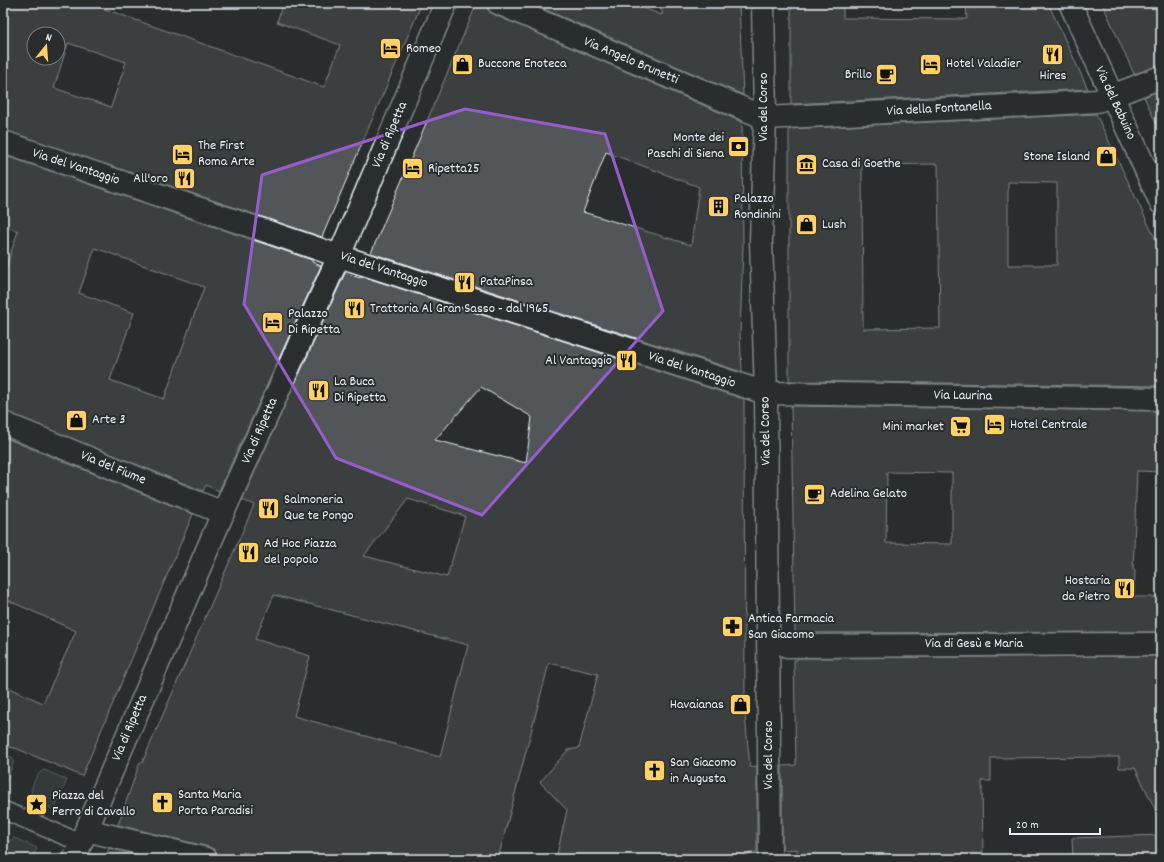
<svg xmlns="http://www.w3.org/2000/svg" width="1164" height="862" font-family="Dekko,sans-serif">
<rect width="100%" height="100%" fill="#2a2d2e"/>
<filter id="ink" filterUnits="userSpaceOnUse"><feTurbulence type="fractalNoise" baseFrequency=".025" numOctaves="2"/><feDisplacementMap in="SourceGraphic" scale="8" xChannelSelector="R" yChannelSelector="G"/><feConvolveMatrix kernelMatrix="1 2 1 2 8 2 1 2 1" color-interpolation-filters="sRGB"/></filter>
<g filter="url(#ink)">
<path fill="#424648" stroke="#959ca0" d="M3,756L12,757L14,760L8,779L3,783Z
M44,770L67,780L54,810L32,799C29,790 35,774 44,770Z
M14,838L37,848L32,859H3L8,842Z"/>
<path fill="#535759" stroke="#e8f1f8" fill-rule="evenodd" d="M3,3H88L324,87L340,45L277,22L283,3H422L322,237L3,130ZM34,34H58V58H34ZM68,43L126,62L111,107L54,88Z
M477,3H486L488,10L493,14L742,122L743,245L740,335L742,372L371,253ZM606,152L699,187L691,245L583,212Z
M530,3H630L662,15V3H739L743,95Z
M791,3H843V18L967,19L966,3H1048L1088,89L791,104Z
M1102,3H1161V65L1134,74Z
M1161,90V134L1144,97Z
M1096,114L1161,251V386L789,381V129ZM938,164L940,328L863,329L862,165ZM1008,182L1057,183V265H1008Z
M3,155L312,260V262L321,266L219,491L206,485L203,491L3,411V277L18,231L3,225ZM95,248L204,287L164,399L110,380L134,313L79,293Z
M345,273L360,278L361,276L744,399L745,715L750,767L757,766V852H750V859H556L567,810L540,782L568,750L579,748L598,674L549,663L498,859H274L243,852L242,859H218L215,850L209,847L118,825L140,762L142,763L254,505L242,500ZM481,387L532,417L526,463L435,440ZM408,499L465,516L447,577L364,556ZM274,595L468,645L440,757L294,716L310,656L255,639Z
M791,406L1161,411V472L1137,471L1133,570H1135L1134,597H1161V632L795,633ZM887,472L952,473V544L886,543Z
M3,437L193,514L82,776L15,748L3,746V685L43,703L76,631L3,598Z
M1161,656V821L1135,768H1119V757L991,758V781H982L983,859H797V849L782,850V766L796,765L794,660H797V658Z
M1161,835V859H1073L1072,838Z
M109,848L153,859H105Z"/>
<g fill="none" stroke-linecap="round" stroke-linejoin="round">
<defs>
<path id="service" d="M3,810L81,843"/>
<path id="pedestrian" d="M763,3L765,118L761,240L766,393L770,859
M1112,96L1161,77
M339,256L766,393L1161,399"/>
<path id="minor" d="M498,3L765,118L1050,104L1097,101L1112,96
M1070,3L1161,203
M3,142L339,256
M3,423L223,513
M787,646L1161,644
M86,830L206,859
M74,859L223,513L339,256L446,3"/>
</defs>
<use href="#service" stroke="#e8f1f8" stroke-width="20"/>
<use href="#pedestrian" stroke="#e8f1f8" stroke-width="25"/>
<use href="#minor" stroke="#e8f1f8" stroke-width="25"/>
<use href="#service" stroke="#2a2d2e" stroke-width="17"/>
<use href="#pedestrian" stroke="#2a2d2e" stroke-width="22"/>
<use href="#minor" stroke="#2a2d2e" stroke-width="22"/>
</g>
</g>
<path d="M0 0H1164V862H0ZM465,109L605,134L663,311L482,515L336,458L244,304L262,175Z" fill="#2a2d2e" fill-opacity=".55" fill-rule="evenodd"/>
<path fill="none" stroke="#965dcd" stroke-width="3" stroke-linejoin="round" d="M465,109L605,134L663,311L482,515L336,458L244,304L262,175Z"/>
<defs>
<symbol id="hotel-square" viewBox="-11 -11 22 22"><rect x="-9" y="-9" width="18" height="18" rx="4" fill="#ffd166" stroke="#2a2d2e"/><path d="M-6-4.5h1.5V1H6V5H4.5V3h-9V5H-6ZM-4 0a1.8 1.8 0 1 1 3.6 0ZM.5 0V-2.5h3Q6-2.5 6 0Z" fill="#111"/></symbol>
<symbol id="restaurant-square" viewBox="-11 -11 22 22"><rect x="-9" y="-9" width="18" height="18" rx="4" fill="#ffd166" stroke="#2a2d2e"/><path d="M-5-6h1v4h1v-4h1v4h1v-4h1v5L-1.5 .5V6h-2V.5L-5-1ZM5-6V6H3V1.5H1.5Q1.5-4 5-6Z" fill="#111"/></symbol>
<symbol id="shop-square" viewBox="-11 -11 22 22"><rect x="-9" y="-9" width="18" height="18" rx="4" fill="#ffd166" stroke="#2a2d2e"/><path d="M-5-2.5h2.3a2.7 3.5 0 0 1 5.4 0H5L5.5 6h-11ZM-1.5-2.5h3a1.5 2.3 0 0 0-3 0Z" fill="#111"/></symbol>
<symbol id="cafe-square" viewBox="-11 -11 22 22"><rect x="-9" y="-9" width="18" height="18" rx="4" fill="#ffd166" stroke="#2a2d2e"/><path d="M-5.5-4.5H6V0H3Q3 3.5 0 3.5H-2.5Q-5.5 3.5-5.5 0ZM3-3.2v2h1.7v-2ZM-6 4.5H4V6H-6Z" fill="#111"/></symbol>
<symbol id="bank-square" viewBox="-11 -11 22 22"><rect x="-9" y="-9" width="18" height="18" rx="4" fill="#ffd166" stroke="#2a2d2e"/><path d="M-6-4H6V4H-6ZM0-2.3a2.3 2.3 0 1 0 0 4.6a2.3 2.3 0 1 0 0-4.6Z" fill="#111"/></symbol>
<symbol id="museum-square" viewBox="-11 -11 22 22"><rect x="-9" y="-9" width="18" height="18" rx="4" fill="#ffd166" stroke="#2a2d2e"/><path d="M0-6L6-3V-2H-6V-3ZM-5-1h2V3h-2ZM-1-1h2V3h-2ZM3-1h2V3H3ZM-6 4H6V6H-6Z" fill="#111"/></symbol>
<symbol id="building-square" viewBox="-11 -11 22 22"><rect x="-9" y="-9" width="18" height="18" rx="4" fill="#ffd166" stroke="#2a2d2e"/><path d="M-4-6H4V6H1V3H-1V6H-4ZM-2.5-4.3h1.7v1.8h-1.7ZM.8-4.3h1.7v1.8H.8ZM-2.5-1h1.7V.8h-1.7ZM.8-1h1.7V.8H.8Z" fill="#111"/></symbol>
<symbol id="supermarket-square" viewBox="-11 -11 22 22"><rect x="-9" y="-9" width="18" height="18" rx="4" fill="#ffd166" stroke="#2a2d2e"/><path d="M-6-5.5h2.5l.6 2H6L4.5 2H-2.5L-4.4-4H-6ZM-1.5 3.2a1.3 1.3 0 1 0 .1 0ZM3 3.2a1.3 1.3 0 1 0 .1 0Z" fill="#111"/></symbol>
<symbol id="pharmacy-square" viewBox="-11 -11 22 22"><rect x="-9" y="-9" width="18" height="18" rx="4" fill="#ffd166" stroke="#2a2d2e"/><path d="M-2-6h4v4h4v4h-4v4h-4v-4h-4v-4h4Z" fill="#111"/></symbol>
<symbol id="church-square" viewBox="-11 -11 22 22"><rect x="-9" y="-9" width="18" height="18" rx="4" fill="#ffd166" stroke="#2a2d2e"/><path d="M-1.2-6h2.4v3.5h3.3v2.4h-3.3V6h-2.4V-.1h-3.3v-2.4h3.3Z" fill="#111"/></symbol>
<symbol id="sight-square" viewBox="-11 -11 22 22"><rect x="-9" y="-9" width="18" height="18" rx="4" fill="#ffd166" stroke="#2a2d2e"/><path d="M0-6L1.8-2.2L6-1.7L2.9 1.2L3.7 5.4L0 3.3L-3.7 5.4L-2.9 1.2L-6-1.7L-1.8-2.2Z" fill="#111"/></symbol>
</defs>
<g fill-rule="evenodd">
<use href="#hotel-square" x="378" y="36" width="25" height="25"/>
<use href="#restaurant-square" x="1040" y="42" width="25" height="25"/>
<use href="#shop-square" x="450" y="52" width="25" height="25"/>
<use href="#hotel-square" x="918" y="52" width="25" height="25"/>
<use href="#cafe-square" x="874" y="62" width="25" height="25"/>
<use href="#bank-square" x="726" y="134" width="25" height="25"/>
<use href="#hotel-square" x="170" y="142" width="25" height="25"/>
<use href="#shop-square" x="1094" y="144" width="25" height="25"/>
<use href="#museum-square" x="794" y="152" width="25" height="25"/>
<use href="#hotel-square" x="400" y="156" width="25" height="25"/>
<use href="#restaurant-square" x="172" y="166" width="25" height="25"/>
<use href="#building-square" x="706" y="194" width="25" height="25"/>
<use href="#shop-square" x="794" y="212" width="25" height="25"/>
<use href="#restaurant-square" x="452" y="270" width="25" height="25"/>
<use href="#restaurant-square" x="342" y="296" width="25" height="25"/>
<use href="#hotel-square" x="260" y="310" width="25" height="25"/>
<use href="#restaurant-square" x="614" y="348" width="25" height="25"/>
<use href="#restaurant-square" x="306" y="378" width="25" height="25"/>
<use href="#shop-square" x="64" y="408" width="25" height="25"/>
<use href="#hotel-square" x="982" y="412" width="25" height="25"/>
<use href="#supermarket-square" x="948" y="414" width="25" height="25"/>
<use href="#cafe-square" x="802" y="482" width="25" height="25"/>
<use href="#restaurant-square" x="256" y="496" width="25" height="25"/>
<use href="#restaurant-square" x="236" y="540" width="25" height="25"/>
<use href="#restaurant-square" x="1112" y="576" width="25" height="25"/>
<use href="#pharmacy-square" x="720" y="614" width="25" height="25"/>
<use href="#shop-square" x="728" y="692" width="25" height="25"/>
<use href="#church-square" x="642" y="758" width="25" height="25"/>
<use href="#church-square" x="150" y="790" width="25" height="25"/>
<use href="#sight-square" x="24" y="792" width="25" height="25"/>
</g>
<g text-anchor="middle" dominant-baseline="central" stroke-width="4" stroke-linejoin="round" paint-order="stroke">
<g font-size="14" fill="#e8f1f8" stroke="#2a2d2e" text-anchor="start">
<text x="406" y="49">Romeo</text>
<text x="478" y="64">Buccone Enoteca</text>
<text x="946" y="64">Hotel Valadier</text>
<text x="872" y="75" text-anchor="end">Brillo</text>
<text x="1053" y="76" text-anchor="middle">Hires</text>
<text x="724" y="138" text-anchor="end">Monte dei<tspan x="724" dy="16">Paschi di Siena</tspan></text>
<text x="198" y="146">The First<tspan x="198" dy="16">Roma Arte</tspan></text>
<text x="1090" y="157" text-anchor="end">Stone Island</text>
<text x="822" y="164">Casa di Goethe</text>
<text x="428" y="169">Ripetta25</text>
<text x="168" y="179" text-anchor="end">All'oro</text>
<text x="734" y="199">Palazzo<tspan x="734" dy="16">Rondinini</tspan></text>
<text x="822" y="225">Lush</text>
<text x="480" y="282">PataPinsa</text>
<text x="370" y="309">Trattoria Al Gran Sasso - dal 1965</text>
<text x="288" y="314">Palazzo<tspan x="288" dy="16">Di Ripetta</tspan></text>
<text x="612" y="361" text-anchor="end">Al Vantaggio</text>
<text x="334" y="382">La Buca<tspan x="334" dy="16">Di Ripetta</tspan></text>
<text x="92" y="420">Arte 3</text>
<text x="1010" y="425">Hotel Centrale</text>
<text x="944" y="427" text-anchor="end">Mini market</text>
<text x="830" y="494">Adelina Gelato</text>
<text x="284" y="500">Salmoneria<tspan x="284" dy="16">Que te Pongo</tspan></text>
<text x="264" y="544">Ad Hoc Piazza<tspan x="264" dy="16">del popolo</tspan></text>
<text x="1110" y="581" text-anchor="end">Hostaria<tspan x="1110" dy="16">da Pietro</tspan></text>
<text x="748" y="619">Antica Farmacia<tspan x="748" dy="16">San Giacomo</tspan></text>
<text x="724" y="705" text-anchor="end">Havaianas</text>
<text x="670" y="763">San Giacomo<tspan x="670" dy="16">in Augusta</tspan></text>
<text x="178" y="795">Santa Maria<tspan x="178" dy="16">Porta Paradisi</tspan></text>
<text x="52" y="796">Piazza del<tspan x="52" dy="16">Ferro di Cavallo</tspan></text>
</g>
<g font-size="14" fill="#e8f1f8" stroke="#2a2d2e">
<text transform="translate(631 61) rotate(23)">Via Angelo Brunetti</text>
<text transform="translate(1115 103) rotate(65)">Via del Babuino</text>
<text transform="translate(764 107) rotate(-90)">Via del Corso</text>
<text transform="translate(939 109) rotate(-3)">Via della Fontanella</text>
<text transform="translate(390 135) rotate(-67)">Via di Ripetta</text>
<text transform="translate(76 167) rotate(18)">Via del Vantaggio</text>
<text transform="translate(384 270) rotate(18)">Via del Vantaggio</text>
<text transform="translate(692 370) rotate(18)">Via del Vantaggio</text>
<text transform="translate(963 396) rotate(1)">Via Laurina</text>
<text transform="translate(260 431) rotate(-66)">Via di Ripetta</text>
<text transform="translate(766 431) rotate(-91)">Via del Corso</text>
<text transform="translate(113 468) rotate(22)">Via del Fiume</text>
<text x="974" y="644">Via di Gesù e Maria</text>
<text transform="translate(130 728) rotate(-67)">Via di Ripetta</text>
<text transform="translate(769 755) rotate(-90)">Via del Corso</text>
</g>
</g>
<rect width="1164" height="862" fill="none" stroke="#2a2d2e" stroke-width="16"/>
<rect x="8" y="8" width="1148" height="846" fill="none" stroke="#e8f1f8" stroke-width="1.5" filter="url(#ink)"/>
<g transform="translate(46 46) rotate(17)"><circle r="19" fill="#2a2d2e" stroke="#767b7f"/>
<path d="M0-3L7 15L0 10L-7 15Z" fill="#ffd166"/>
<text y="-6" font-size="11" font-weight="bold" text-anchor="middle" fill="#e8f1f8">N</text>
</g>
<path d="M1010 828v6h90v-6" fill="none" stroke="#e8f1f8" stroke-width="2"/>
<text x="1016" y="828" font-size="12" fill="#e8f1f8" stroke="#2a2d2e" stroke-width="3" paint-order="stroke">20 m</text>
</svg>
